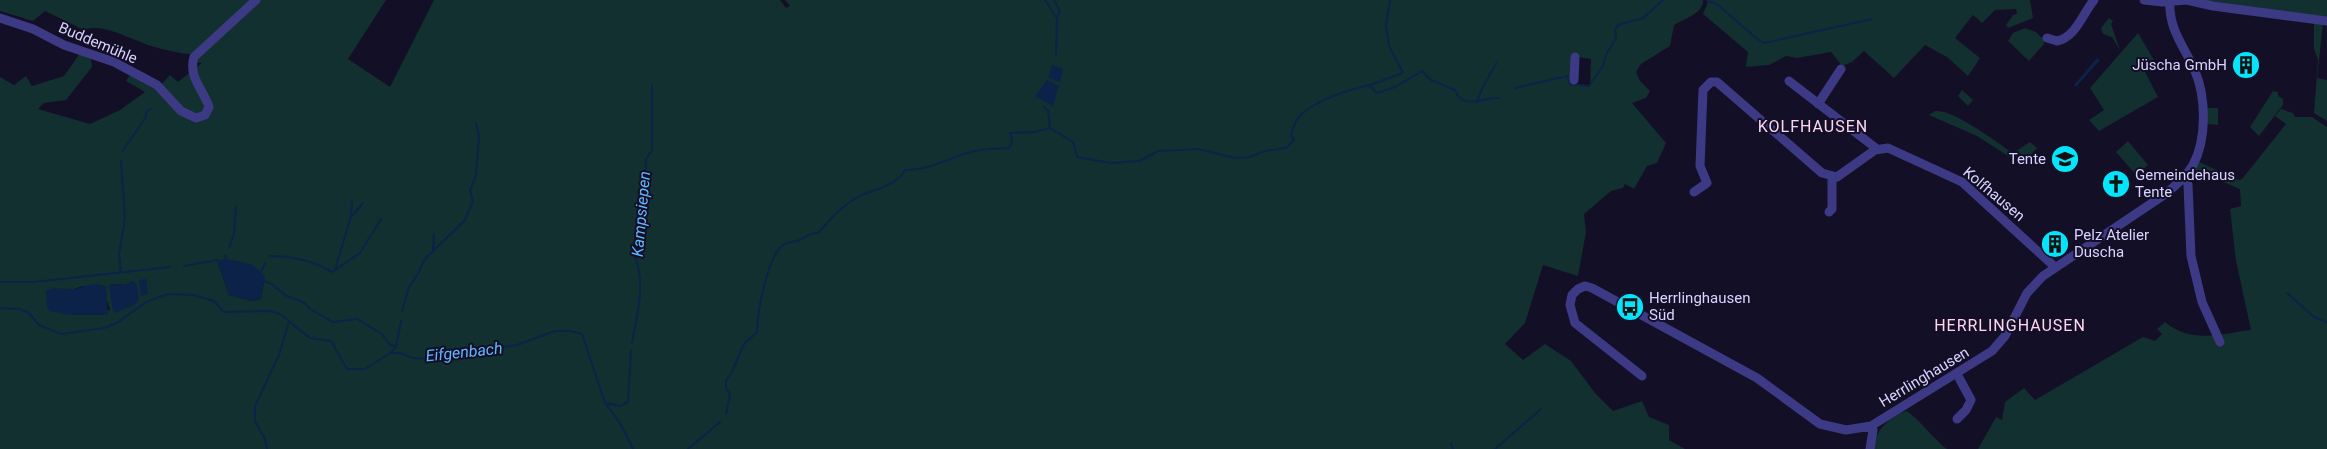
<svg xmlns="http://www.w3.org/2000/svg" width="2327" height="449" font-family="Roboto,sans-serif">
<rect width="100%" height="100%" fill="#130f26"/>
<path fill="#12302f" fill-rule="evenodd" d="M0,0H253L192,54H189C176,53 163,49 151,46C133,40 101,22 84,30L45,11L33,21L0,11Z
M259,0H386L348,59L390,87L434,0H780L786,8L790,6L785,0H1703C1704,13 1684,19 1674,25L1670,46L1641,64L1636,72L1640,81L1650,91L1646,98L1632,103L1666,143L1657,163L1647,166L1634,189L1625,184L1623,188L1611,191L1584,214L1586,232L1578,276L1543,265L1525,323L1505,344L1523,360L1545,344L1571,361L1595,393L1613,411L1642,401L1649,417L1669,425V440L1685,449H0V77L14,85L26,76L32,86L64,76L80,53L91,58L92,67L66,100L44,103L38,109L90,124L120,110L145,92L126,81L131,73L158,88L170,75L178,82L202,63L195,62ZM1578,57L1591,59L1590,87L1575,85ZM217,260L264,281L261,299L252,301L229,295ZM133,281L137,285L113,310L112,284L126,285ZM83,286L108,303L110,311L64,287L71,290Z
M1707,0H2030L2033,18L2008,28L2006,25L2013,15L2017,14L2016,9L1995,10L1982,23L1973,15L1955,38L1980,58L1968,76L1947,57L1925,45L1894,78L1864,51L1852,62L1842,66L1831,52L1797,58L1786,56L1769,65L1746,67L1748,52L1703,14L1708,2Z
M2203,0H2327V17Z
M2109,18L2113,21L2111,24L2120,50L2112,37L2103,34L2101,28Z
M2314,22L2323,24L2317,78L2327,80V121L2314,113L2318,60L2314,49Z
M2025,28L2036,32L2044,40V44L2029,61L2008,41L2013,33Z
M2138,33L2154,60L2142,66L2158,97L2099,131L2089,120L2104,110L2090,88Z
M1962,90L1973,100L1968,106L1958,96Z
M2273,91L2278,92V96L2283,99V105L2259,136L2250,127Z
M2207,108H2218V125L2206,124Z
M2281,109L2293,113L2295,117H2312L2327,127V449H1978L1996,417L2002,420L2005,402L2024,388L2035,400L2143,337L2155,341L2162,334L2157,329L2165,322C2191,344 2220,334 2251,330L2236,261L2230,209L2241,206L2240,189L2194,170L2199,162L2239,180L2242,179L2286,124L2275,116Z
M1935,111C1954,109 1996,142 2013,153L2030,142L2037,148L2022,165L1977,136L1929,115Z
M2128,141L2148,165L2136,175L2116,152Z
M1906,411C1912,412 1937,442 1947,449H1874C1874,431 1889,417 1906,411Z"/>
<path fill="#0c2248" d="M2097,58L2100,60L2076,87L2074,85Z
M1052,65L1063,69L1060,82L1048,78Z
M1047,80L1059,86L1053,106L1035,96Z
M226,259L251,264L265,276L261,299L252,301L229,295L217,260Z
M146,279L148,294L141,296L139,280Z
M134,281L137,285L139,299L136,304L116,313L113,310L109,286L111,284L126,285Z
M94,284L106,286L108,315H69L50,311L47,307L46,291C57,285 64,291 74,289C81,288 87,285 94,284Z"/>
<g fill="none" stroke-linecap="round" stroke-linejoin="round">
<path stroke="#0c2248" stroke-width="2" d="M1045,0L1056,17
M1054,0L1060,11L1057,18L1056,55
M1707,1L1717,4L1757,39L1764,43L1872,19
M1370,85L1403,73L1389,46L1386,26L1390,0
M1515,88L1567,76L1570,84L1589,86L1603,66L1606,55L1616,38L1615,30L1618,25L1643,18L1663,0
M1477,102C1481,86 1490,76 1497,62
M1044,107L1048,111L1050,128
M122,152L146,117V112L151,109
M121,161L125,218L119,255L121,272
M352,216L363,203
M229,248L234,234L236,206
M433,250L434,234
M225,255L226,259
M269,256C292,256 312,260 332,272L360,253L381,219
M184,266L217,260
M335,270L351,216L352,201
M261,272L265,263
M264,281L272,284L285,295L305,303L310,309L333,322L357,319L382,334L389,344L396,347
M0,282H34L170,267
M2287,293L2314,317L2327,322
M0,308L20,309L29,313L39,325L61,334L104,328L117,323L146,302L168,294L193,295L214,301L224,312L270,311L280,314L310,338L331,341L347,369H365L390,353H400L413,358L431,359L475,354L494,348L517,345L555,331H571L582,334L605,403L620,423L633,449
M402,311L409,287L418,274L424,260L465,220L473,201L470,191L476,175L479,136L476,124
M632,343C637,313 646,285 635,257L640,242L645,198L646,159L652,150V86
M390,353L396,347L401,321
M606,403L620,406L628,402L631,350
M726,414L730,394L726,388V381L732,372L744,344L757,332C757,313 767,259 782,246C786,242 794,242 800,240C807,236 810,233 818,233C830,220 840,207 856,198C873,188 894,189 905,170C933,171 955,153 981,150C990,148 999,149 1009,148L1012,142L1010,133L1034,132L1050,128L1073,142L1077,157L1111,163L1139,161L1158,151L1198,149L1235,158L1249,157L1265,151L1286,148L1294,140L1291,135C1293,131 1294,124 1296,121C1308,102 1349,90 1369,85L1377,93L1395,87L1422,71L1431,80L1455,90C1462,111 1484,97 1499,98
M1451,443L1453,449
M267,449L265,439L255,421V406L279,355L289,321
M688,449L720,422
M1495,449L1541,409"/>
<path stroke="#3d3a85" stroke-width="9" d="M2144,0L2163,2L2187,0L2213,6L2327,21
M0,18L33,29L64,45L114,62L157,85L181,111L196,118L205,115L209,107C203,89 188,77 194,57L256,0
M2047,38L2057,41C2076,37 2083,13 2094,0
M1574,80L1575,57
M1789,81L1877,149
M1818,104L1841,69
M2185,176L2188,185L2191,256L2202,302L2220,342
M1694,192L1707,183L1700,166L1703,90L1711,82H1717L1822,173L1837,177L1875,150L1888,148L1962,182L2055,267
M1829,212L1832,209V178
M1957,374L1971,400L1966,410L1957,419
M1642,376L1575,323L1570,305L1572,295L1578,289L1585,286L1592,288L1757,378L1820,424L1846,430L1871,426L1992,351L2005,336L2027,293L2043,276L2167,193C2177,184 2187,176 2193,165C2207,139 2206,97 2195,71C2184,46 2168,29 2170,0
M1870,449L1873,430L1871,426"/>
</g>
<defs>
<symbol id="building-disc" viewBox="-11 -11 22 22"><circle r="9.5" fill="#00e5ff" stroke="#130f26"/><path d="M-4-6H4V6H1V3H-1V6H-4ZM-2.5-4.3h1.7v1.8h-1.7ZM.8-4.3h1.7v1.8H.8ZM-2.5-1h1.7V.8h-1.7ZM.8-1h1.7V.8H.8Z" fill="#111"/></symbol>
<symbol id="school-disc" viewBox="-11 -11 22 22"><circle r="9.5" fill="#00e5ff" stroke="#130f26"/><path d="M0-5L7-2L0 1L-7-2ZM-4 1L0 2.5L4 1V4Q0 6-4 4Z" fill="#111"/></symbol>
<symbol id="church-disc" viewBox="-11 -11 22 22"><circle r="9.5" fill="#00e5ff" stroke="#130f26"/><path d="M-1.2-6h2.4v3.5h3.3v2.4h-3.3V6h-2.4V-.1h-3.3v-2.4h3.3Z" fill="#111"/></symbol>
<symbol id="bus-disc" viewBox="-11 -11 22 22"><circle r="9.5" fill="#00e5ff" stroke="#130f26"/><path d="M-5-6H5V4H4V6H2V4H-2V6H-4V4H-5ZM-3.5-4V0h7V-4ZM-3.5 1.2v1.5H-2V1.2ZM2 1.2v1.5H3.5V1.2Z" fill="#111"/></symbol>
</defs>
<g fill-rule="evenodd">
<use href="#building-disc" x="2230" y="49" width="32" height="32"/>
<use href="#school-disc" x="2049" y="143" width="32" height="32"/>
<use href="#church-disc" x="2100" y="168" width="32" height="32"/>
<use href="#building-disc" x="2039" y="228" width="32" height="32"/>
<use href="#bus-disc" x="1614" y="291" width="32" height="32"/>
</g>
<g text-anchor="middle" dominant-baseline="central" stroke-width="4" stroke-linejoin="round" paint-order="stroke">
<g font-size="15" fill="#d9d4ff" stroke="#130f26">
<text transform="translate(98 43) rotate(23)">Buddemühle</text>
<text transform="translate(1994 194) rotate(40)">Kolfhausen</text>
<text transform="translate(1924 377) rotate(-31)">Herrlinghausen</text>
</g>
<g font-size="15" fill="#d9d4ff" stroke="#130f26" text-anchor="start">
<text x="2227" y="65" text-anchor="end">Jüscha GmbH</text>
<text x="2046" y="159" text-anchor="end">Tente</text>
<text x="2135" y="175">Gemeindehaus<tspan x="2135" dy="17">Tente</tspan></text>
<text x="2074" y="235">Pelz Atelier<tspan x="2074" dy="17">Duscha</tspan></text>
<text x="1649" y="298">Herrlinghausen<tspan x="1649" dy="17">Süd</tspan></text>
</g>
<g font-size="16" letter-spacing="1" fill="#ffd6f0" stroke="#130f26">
<text x="1813" y="126">KOLFHAUSEN</text>
<text x="2010" y="325">HERRLINGHAUSEN</text>
</g>
<g font-size="16" font-style="italic" fill="#62b6ff" stroke="#130f26">
<text transform="translate(641 214) rotate(-85)">Kampsiepen</text>
<text transform="translate(464 352) rotate(-6)">Eifgenbach</text>
</g>
</g>
</svg>
